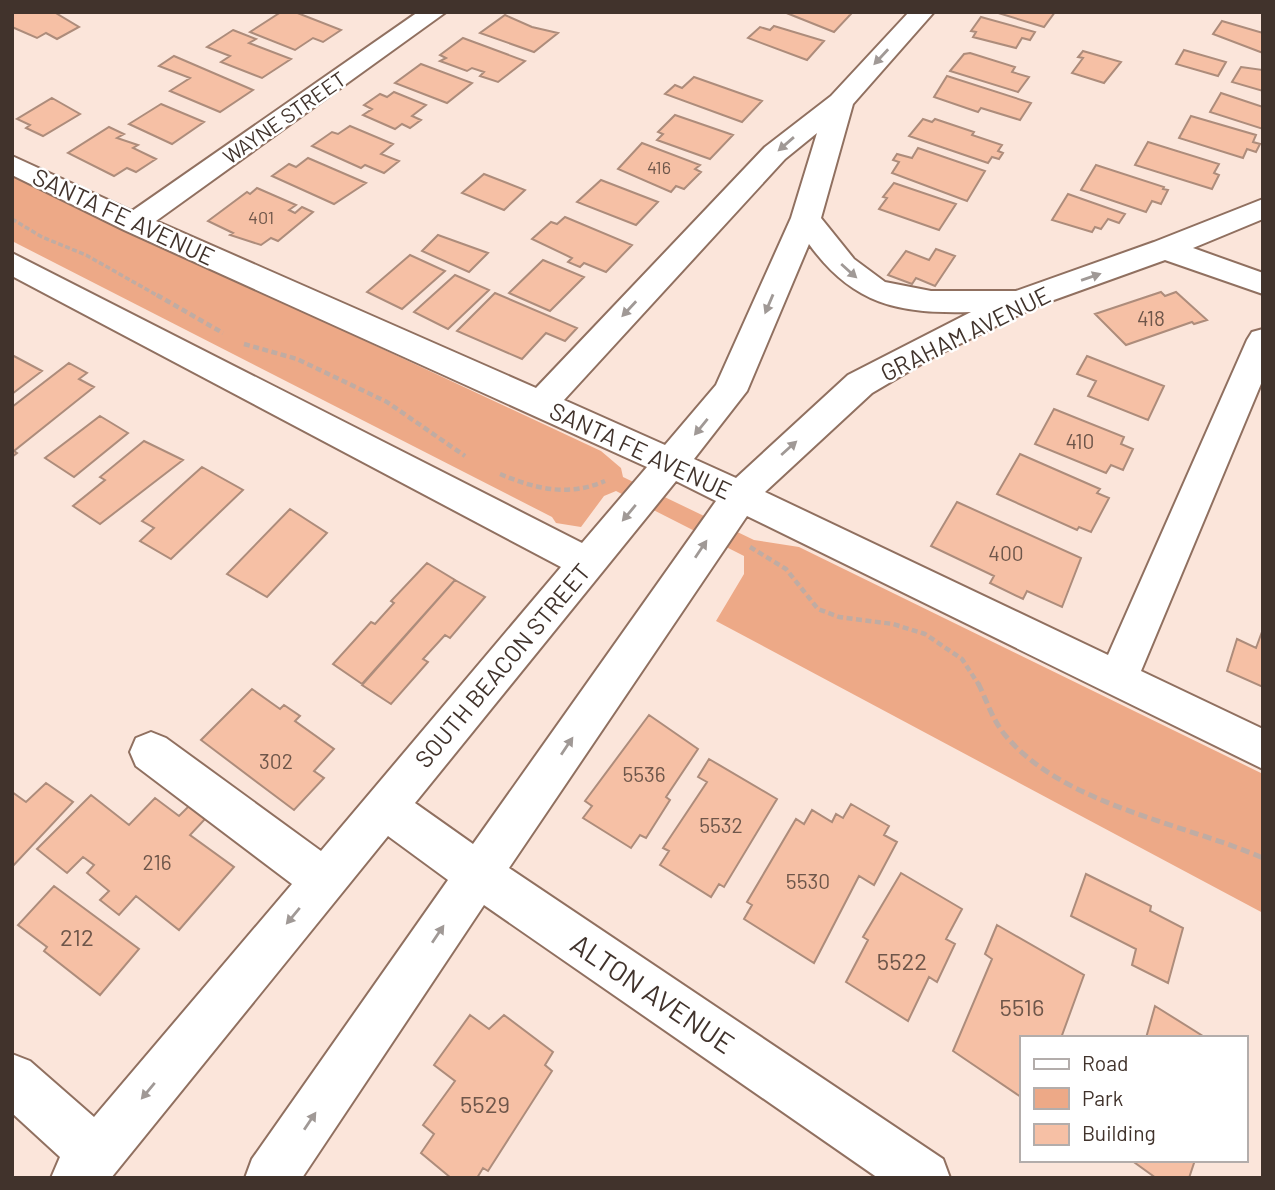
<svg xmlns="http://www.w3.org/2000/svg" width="1275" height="1190" font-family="Barlow,sans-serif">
<rect width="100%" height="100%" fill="#fbe5da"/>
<path fill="#eda987" d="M12,176L601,451L621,468L623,477L754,540L799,547L1263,774V913L716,621L744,574V556L616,491L604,496L581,527L556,523L552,517L12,241Z"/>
<path fill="#f6c0a5" stroke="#ad8c7b" stroke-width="2" d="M16,12H54L79,27L57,39L46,33L37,38L12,27V14Z
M281,12H295L341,30L323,42L313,38L295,50L250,32Z
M784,12H846L851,14L834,32Z
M995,12H1055L1044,27Z
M505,15L532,27L558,33L534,52L480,33Z
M981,17L1035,32L1030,40L1022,38L1016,48L973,37L976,32L971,31Z
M1222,21L1263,33V53L1213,34Z
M774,26L824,41L807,60L748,38L760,27L770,30Z
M233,30L256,39L249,43L291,59L262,78L221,62L230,56L207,47Z
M463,38L525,61L498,82L480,76L484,72L472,68L467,71L440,61L446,58L440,55Z
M1184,50L1226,62L1218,76L1176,64Z
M1083,51L1121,62L1104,83L1072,73L1083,58L1078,57Z
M970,53L1015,67L1012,72L1029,77L1018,92L950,71L964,54Z
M174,56L253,90L220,112L170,91L190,78L159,66Z
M421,64L472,83L447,103L395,83Z
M1241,67L1263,70V91L1232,82Z
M947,76L1031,103L1020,120L981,108L978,112L934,97Z
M694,77L762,101L742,122L665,94L675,85L682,88Z
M394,92L426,105L412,116L421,120L410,128L402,124L395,129L363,115L372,109L364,105L380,94L387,97Z
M1221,93L1263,107V129L1210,112Z
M52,98L80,114L43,136L26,128L30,125L17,119Z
M161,104L204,122L172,144L129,124Z
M675,115L733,135L710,159L657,140L663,134L658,132Z
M1191,116L1256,135L1253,142L1260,144L1256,152L1247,149L1243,158L1179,138Z
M923,119L932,122L935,119L974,132L972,135L1002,145L998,151L1003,153L999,159L992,157L988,163L909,136Z
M350,126L393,144L381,154L399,161L384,173L365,165L361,168L312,146L332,132L338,134Z
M109,127L124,134L117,138L138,145L133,148L156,159L136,172L127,168L114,176L68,153Z
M1148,142L1219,164L1214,173L1219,175L1212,189L1135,165Z
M642,143L700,165L695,169L701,172L684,189L676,186L671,192L618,169Z
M918,148L985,171L967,201L892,173L899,162L893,160L897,154L912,158Z
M308,158L366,183L334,204L272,176L289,164L296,167Z
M1096,165L1164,187L1163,189L1168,190L1161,204L1152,201L1146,212L1081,190Z
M484,174L525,190L504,210L462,193Z
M601,180L658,202L636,225L577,202Z
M894,183L956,204L939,230L879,209L887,198L883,197Z
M257,188L296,205L289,210L295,213L302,207L313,212L278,241L271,238L261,245L230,235L233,233L208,221L247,192L250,194Z
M1068,194L1125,214L1119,223L1108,219L1101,229L1095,227L1092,232L1052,220Z
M565,217L632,245L606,272L584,263L580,267L568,262L572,258L532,239L551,222L557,224Z
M438,235L488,253L469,272L422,251Z
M936,249L955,256L935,286L916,278L912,284L888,275L906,251L929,260Z
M410,255L445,271L402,309L367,292Z
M543,260L584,277L550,311L509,293Z
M455,275L489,290L448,329L414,312Z
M1161,292L1165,296L1176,292L1207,320L1194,324L1192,322L1126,345L1095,314Z
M495,293L577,328L565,341L546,333L522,359L457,331Z
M12,355L42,371L12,394Z
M1087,356L1164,386L1148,420L1088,396L1096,381L1077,374Z
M69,363L87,373L79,379L94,387L14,451L17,453L12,457V407Z
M1054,409L1124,437L1121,444L1133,449L1123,470L1111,465L1106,473L1035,444Z
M100,416L128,433L74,477L45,458Z
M144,441L183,460L100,524L73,506L105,480L100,477Z
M1020,454L1100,489L1097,493L1109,498L1091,532L1079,527L1077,530L997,494Z
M202,467L243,490L171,559L140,541L154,528L142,521Z
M957,502L1081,558L1062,607L1027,591L1023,599L990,583L994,576L931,546Z
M290,509L327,533L267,597L227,574Z
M427,563L455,580L362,684L333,664L371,622L375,624L394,603L391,601Z
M455,580L485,597L450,638L445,635L423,659L428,662L391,704L362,685Z
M1263,629V687L1227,671L1237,639L1256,648Z
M252,689L280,709L284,705L300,716L295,721L334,749L314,771L324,778L294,810L201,740Z
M649,715L698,749L666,797L670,800L646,838L640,835L631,848L583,818L592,806L585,801Z
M709,759L777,799L724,887L719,884L711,897L660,865L669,851L663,848L707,782L698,777Z
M46,783L73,802L12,867V792L26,802Z
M91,795L129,825L155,798L179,816L189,806L206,818L190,835L234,867L179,930L136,896L119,915L100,900L109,891L87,873L94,865L83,857L67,873L37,849Z
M851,804L889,826L884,835L897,842L874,885L859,876L814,963L744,919L752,905L747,902L796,819L804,824L812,810L832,822L836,814L843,818Z
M901,873L962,909L946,939L955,944L937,982L929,977L908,1021L846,982L868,940L863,937Z
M1086,874L1151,906L1150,911L1183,928L1168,983L1132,965L1136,949L1071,916Z
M54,886L139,949L100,995L44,951L47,947L18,925Z
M997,925L1084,975L1061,1038H1021V1097L953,1051L992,959L985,954Z
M1155,1006L1206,1038H1146Z
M470,1015L489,1029L504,1015L553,1052L545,1065L552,1071L488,1171L483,1168L477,1178H451L421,1153L434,1134L423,1125L455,1081L434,1065Z
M1131,1160H1195L1189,1178H1156Z"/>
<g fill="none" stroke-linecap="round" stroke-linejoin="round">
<defs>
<path id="minor" d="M418,12H446L156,221L536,388L765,147L831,96L909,12H934L853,104L821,218L854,259L885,282L931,291H1016L1154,242L1263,199V219L1193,248L1263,273V294L1165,260L1037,306L933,357L872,393L765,492L1108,655L1247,340L1252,332L1263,329V379L1141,671L1263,729V769L747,516L509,868L943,1159L950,1178H878L484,905L302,1178H245L252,1159L448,880L388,836L111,1178H51L60,1157L12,1113V1054L30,1061L94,1117L292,884L136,766L130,752L136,738L151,732L166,738L321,851L561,567L12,276V253L582,543L647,467L124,230L12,175V156L132,211ZM817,133L791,218L716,385L665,445L564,400L785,159ZM809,244C853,305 899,314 971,312L848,375L736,478L694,459L747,391ZM676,481L716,501L473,844L415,803Z"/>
</defs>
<use href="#minor" stroke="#907060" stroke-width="4"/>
<path stroke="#c0aca3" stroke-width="3.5" stroke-dasharray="5 2.5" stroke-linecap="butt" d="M12,219L42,237L86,255L160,297"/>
<path stroke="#c0aca3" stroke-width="4.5" stroke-dasharray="6 3.5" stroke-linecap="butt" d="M157,295L223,333
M244,344L297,359L387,402L465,456
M500,474C536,489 568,497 605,481
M750,547L786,569L818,609L839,617L893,624L925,634L962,659L979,685"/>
<path stroke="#c0aca3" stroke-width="5" stroke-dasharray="9 4.5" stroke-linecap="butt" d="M978,683C987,701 992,719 1005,735C1063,805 1183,823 1263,858"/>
<use href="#minor" fill="#fff" fill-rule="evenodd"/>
</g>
<defs><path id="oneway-solid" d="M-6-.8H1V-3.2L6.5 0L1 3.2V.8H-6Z" transform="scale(1.75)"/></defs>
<g fill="#a09996">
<use href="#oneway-solid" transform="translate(881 57) rotate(133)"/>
<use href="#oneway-solid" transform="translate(786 144) rotate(139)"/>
<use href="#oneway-solid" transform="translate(849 271) rotate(42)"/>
<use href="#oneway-solid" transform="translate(1091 277) rotate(-19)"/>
<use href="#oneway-solid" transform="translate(769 304) rotate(113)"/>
<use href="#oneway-solid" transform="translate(629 309) rotate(133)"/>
<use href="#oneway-solid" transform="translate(701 427) rotate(129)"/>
<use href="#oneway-solid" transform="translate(789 448) rotate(-42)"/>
<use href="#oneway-solid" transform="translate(629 513) rotate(130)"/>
<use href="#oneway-solid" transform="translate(701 549) rotate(-56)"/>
<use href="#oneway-solid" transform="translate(567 746) rotate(-56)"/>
<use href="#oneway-solid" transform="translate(293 916) rotate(130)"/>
<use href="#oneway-solid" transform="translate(438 934) rotate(-56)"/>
<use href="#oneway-solid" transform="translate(148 1091) rotate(130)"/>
<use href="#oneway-solid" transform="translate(310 1121) rotate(-56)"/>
</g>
<g text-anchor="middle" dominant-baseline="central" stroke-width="5" stroke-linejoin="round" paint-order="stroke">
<g font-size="18" fill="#6e564a">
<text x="659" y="167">416</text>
<text x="261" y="217">401</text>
</g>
<g font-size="21" fill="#41332c" stroke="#fff">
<text transform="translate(284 117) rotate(-35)">WAYNE STREET</text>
</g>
<g font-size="21" fill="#6e564a">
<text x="1151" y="317">418</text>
<text x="1080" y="440">410</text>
<text x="1006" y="552">400</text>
<text x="276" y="760">302</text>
<text x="644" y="773">5536</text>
<text x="721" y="824">5532</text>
<text x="157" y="861">216</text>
<text x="808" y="880">5530</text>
</g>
<g font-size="24" fill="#41332c" stroke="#fff">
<text transform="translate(124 216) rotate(25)">SANTA FE AVENUE</text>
<text transform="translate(965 333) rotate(-26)">GRAHAM AVENUE</text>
<text transform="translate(641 450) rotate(25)">SANTA FE AVENUE</text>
<text transform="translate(502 665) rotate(-50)">SOUTH BEACON STREET</text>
</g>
<g font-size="24" fill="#6e564a">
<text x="77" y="936">212</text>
<text x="902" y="960">5522</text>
<text x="1022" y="1006">5516</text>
<text x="485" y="1103">5529</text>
</g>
<g font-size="28" fill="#41332c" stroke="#fff">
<text transform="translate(653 993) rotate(34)">ALTON AVENUE</text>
</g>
</g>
<rect width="1275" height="1190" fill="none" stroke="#41332c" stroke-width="28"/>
<rect x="1020" y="1036" width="228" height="126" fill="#ffffff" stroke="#b3adab" stroke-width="2"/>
<rect x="1034" y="1059" width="35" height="10" fill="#ffffff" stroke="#b3adab" stroke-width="2"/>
<text x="1082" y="1071" font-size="21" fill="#41332c">Road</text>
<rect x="1034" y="1088" width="35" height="21" fill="#eda987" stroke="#b3adab" stroke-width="2"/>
<text x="1082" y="1106" font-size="21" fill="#41332c">Park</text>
<rect x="1034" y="1124" width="35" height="21" fill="#f6c0a5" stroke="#b3adab" stroke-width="2"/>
<text x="1082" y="1141" font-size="21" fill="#41332c">Building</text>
</svg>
